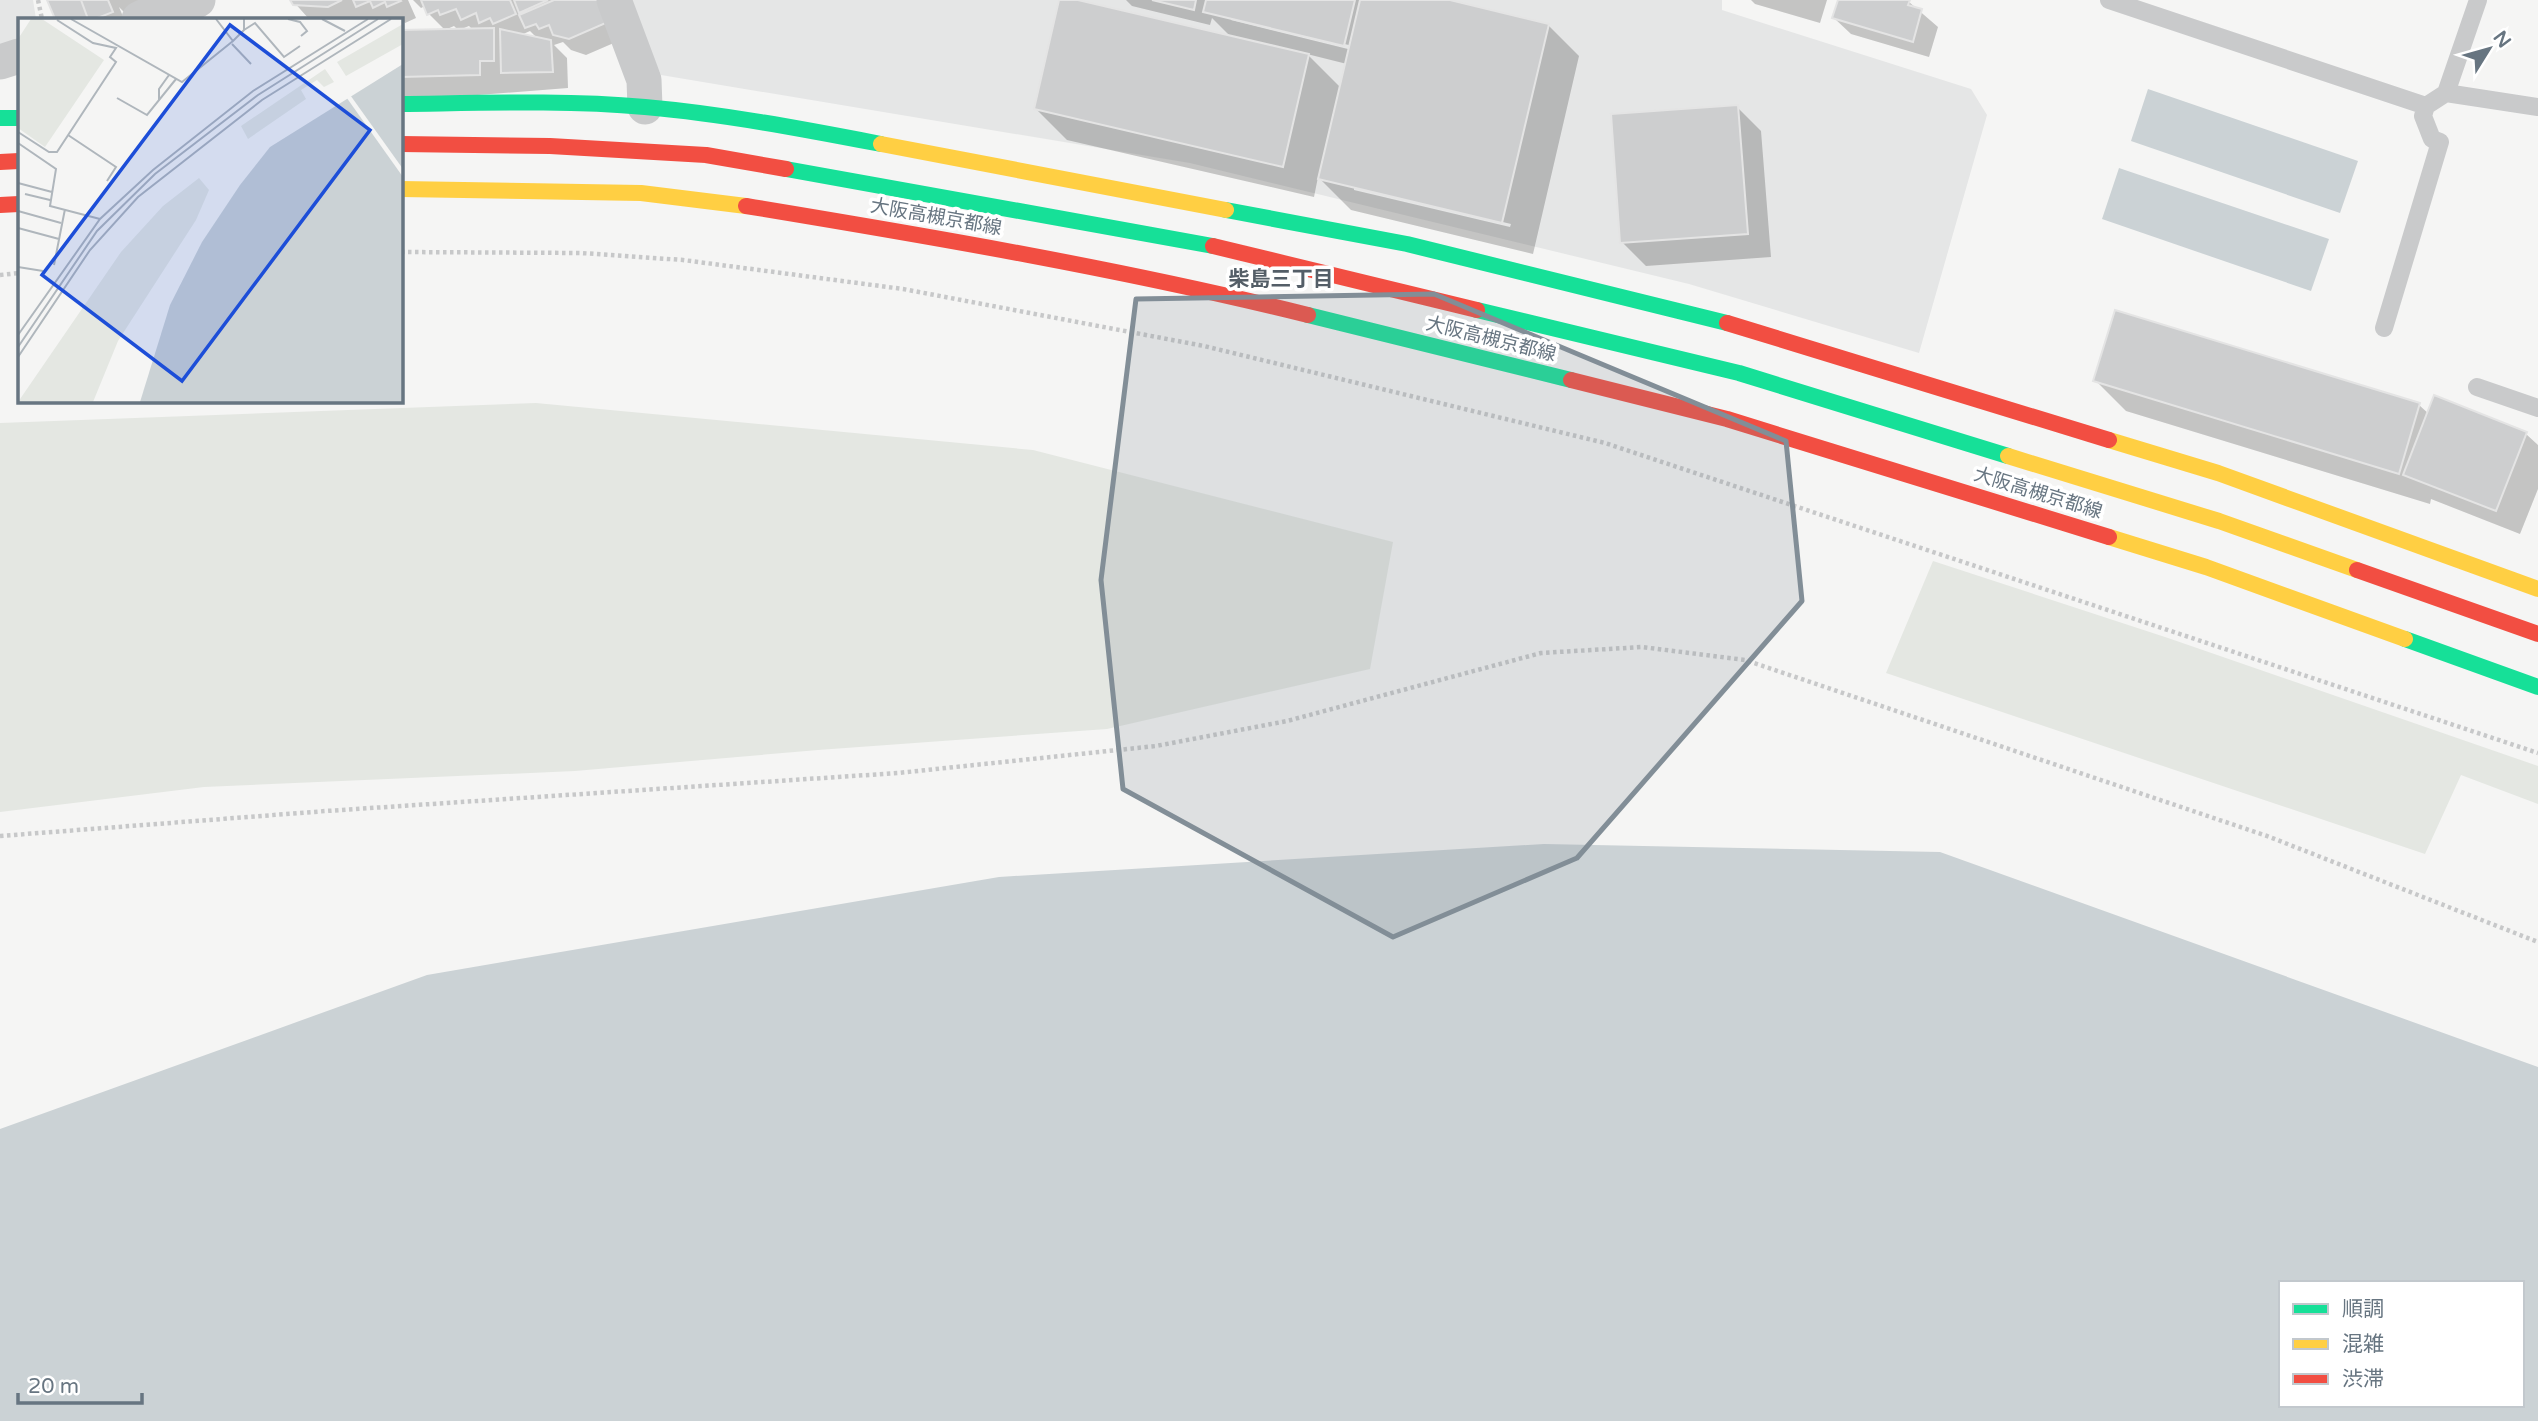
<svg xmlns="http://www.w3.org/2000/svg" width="2538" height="1421" font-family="'Varela Round','Noto Sans JP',sans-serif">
<rect width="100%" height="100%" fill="#f5f5f4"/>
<path fill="#e5e6e6" d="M0,0H33L36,19H19V45L0,49Z
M629,0H1722V10L1971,89L1987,115L1919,353L1689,284L1190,163L661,75Z"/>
<path fill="#e4e7e2" d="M536,403L1033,450L1393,542L1370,669L1107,729L818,750L575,771L204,787L0,812V423Z
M1933,561L2168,638L2538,766V804L2461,775L2425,854L1886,673Z"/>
<path fill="#cbd2d5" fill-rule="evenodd" d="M2148,89L2358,161L2340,213L2131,141Z
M2119,168L2329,239L2311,291L2102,219Z
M1544,844L1940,852L2538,1067V1421H0V1129L427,975L999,877ZM2281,1283H2522V1405H2281Z"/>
<path fill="#0003" fill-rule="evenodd" d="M49,0H192L129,17L119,7L124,19H56Z
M292,0H408L416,18L405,23L401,19H309Z
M413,0H606L623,39L586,55L571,50L563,42L554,45L567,58L568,88L401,101V27L405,31L458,30L454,26L445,30L429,14L425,6L421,8ZM469,26L473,30H459ZM530,31L538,39L521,35Z
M1061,0H1070L1231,37L1212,18L1210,25L1132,6L1126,0H1442L1548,25L1579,56L1533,254L1351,210L1318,177L1314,197L1067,140L1036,109ZM1231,17L1353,46L1352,50L1231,20ZM1307,54L1347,64L1341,88ZM1354,186L1511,224L1510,227L1354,190Z
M1751,0H1827L1820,23L1755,4Z
M1839,0H1902L1909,2L1938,27L1929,57L1851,34L1834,18Z
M1737,107L1761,131L1771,257L1646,266L1622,242Z
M2095,380L2419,405L2429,414L2526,434L2538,445V489L2520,534L2431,499L2430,504L2126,411Z"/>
<path fill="#cdcecf" stroke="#e4e4e4" stroke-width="2" d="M47,0H81L88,19H55Z
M81,0H108L113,12L95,19H88Z
M290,0H342L328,7L293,5Z
M353,0H400L401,1L387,7L385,2L373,8L370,1L356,7Z
M421,0H510L516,14L493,24L490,18L479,23L476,13L461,20L456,9L440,15L438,10L427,15Z
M514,0H548L519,13Z
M554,0H599L608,22L569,39L553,35L549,25L539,29L536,24L525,28L519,15Z
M1059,0H1078L1309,54L1283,167L1034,109Z
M1152,0H1196L1194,10Z
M1206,0H1355L1344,46L1203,12Z
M1360,0H1450L1549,24L1502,223L1318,179Z
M1838,0H1910L1908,5L1922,9L1913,42L1832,18Z
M494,28V61H480V75L401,77V30Z
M500,29L551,40L553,72L501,73Z
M1738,105L1748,234L1620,243L1611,114Z
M2115,310L2420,403L2399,474L2093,381Z
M2434,395L2527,432L2496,511L2403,475Z"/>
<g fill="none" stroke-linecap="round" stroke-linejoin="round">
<path stroke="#c7c8c9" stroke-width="4.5" stroke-dasharray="3.5 3.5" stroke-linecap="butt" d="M38,0L42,19
M401,252L581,253L683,260L903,289L1204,346L1605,443L2538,753
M0,275L19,273
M0,836L326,811L898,773L1156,746L1287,721L1541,653L1642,647L1745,660L2267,836L2538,942"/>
<path stroke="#c9cacb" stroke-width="18" d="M2109,0L2426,106L2446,93
M2478,0L2446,93L2538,107
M2384,328L2440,142L2432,139L2423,116L2426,106
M2477,387L2538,408"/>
<path stroke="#c9cacb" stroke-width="35" d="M614,0L644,80L645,107
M139,19L149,14L180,10L198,0
M0,62L19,56"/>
<path stroke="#16e098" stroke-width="16" d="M401,104C482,103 564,100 645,107C724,114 803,129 881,144
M0,118H19
M786,169L1213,246
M1226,210L1407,244L1727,323
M1477,310L1739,373L2008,456
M1308,315L1571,380
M2405,639L2538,687"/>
<path stroke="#ffcf43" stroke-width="16" d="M881,144L1226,210
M401,189L641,193L746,206
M2109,440L2218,473L2538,589
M2008,456L2219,521L2357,570
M2109,537L2206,567L2405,639"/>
<path stroke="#f24e42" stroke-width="16" d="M401,144L550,146L706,155L786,169
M0,162L19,161
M0,205L19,204
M746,206C934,237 1122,269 1308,315
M1213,246L1477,310
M1727,323L2109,440
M1571,380L1727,419L2109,537
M2357,570L2538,634"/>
</g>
<path fill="#828e97" fill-opacity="0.2" stroke="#828e97" stroke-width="5" stroke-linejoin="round" d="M1434,294L1786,441L1802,601L1577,858L1393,937L1123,789L1101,580L1136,299Z"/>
<g text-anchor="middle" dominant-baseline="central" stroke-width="7" stroke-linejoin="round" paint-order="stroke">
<g font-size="19" fill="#677581" stroke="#fff">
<text transform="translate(936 217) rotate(10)">大阪高槻京都線</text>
<text transform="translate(1491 339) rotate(14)">大阪高槻京都線</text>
<text transform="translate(2038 493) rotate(17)">大阪高槻京都線</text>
</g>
<g font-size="21" font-weight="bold" fill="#545e67" stroke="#fff">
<text x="1281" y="279">柴島三丁目</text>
</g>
</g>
<g transform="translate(18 18)">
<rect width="385" height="385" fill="#f5f5f4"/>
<path d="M13,1H24L86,42L27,129L0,110V21ZM385,6V26L328,58L319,44ZM307,51L316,64L306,69L299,62L283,72L288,81L230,121L223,108ZM181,160L191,172L178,202L100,323L75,384H0L103,234L145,188Z" fill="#e4e7e2"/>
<path d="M385,46V384H122L152,287L184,224L222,167L252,129Z" fill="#cbd2d5"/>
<path d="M330,74L385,151V159L326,76Z" fill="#f5f5f4"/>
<path fill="none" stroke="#afb6bc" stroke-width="2" d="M53,1L164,64L215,23M198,1L215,23L226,12V1M270,1L282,4L289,13L283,18M304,1L327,13M226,12L237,5L266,39L282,28M214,26L233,46M99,80L129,97L158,61M141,82V71L151,57M0,114L31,134H39L98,44L92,39L98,30L75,25L39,2M50,117L98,149L89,163M0,125L38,151L32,188L82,201M0,165L34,174M7,176L32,182M0,193L43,205M0,210L41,221M36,247L47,191M0,249L25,253M0,317L82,201L135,152L235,73L350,1M0,329L79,213L137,156L240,77L360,1M0,339L72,232L120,179L244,82L373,1"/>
<path fill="#1d4ed8" fill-opacity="0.15" stroke="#1d4ed8" stroke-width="3.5" d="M212,7L352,112L164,363L24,257Z"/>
<rect width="385" height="385" fill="none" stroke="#677581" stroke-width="3.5"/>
</g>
<rect x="2279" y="1281" width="245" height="126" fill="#ffffff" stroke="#c2c8cd" stroke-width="2"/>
<rect x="2293" y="1304" width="35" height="10" fill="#16e098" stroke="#c2c8cd" stroke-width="2"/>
<text x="2342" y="1316" font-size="21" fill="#677581">順調</text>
<rect x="2293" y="1339" width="35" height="10" fill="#ffcf43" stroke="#c2c8cd" stroke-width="2"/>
<text x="2342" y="1351" font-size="21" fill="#677581">混雑</text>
<rect x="2293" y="1374" width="35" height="10" fill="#f24e42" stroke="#c2c8cd" stroke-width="2"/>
<text x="2342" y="1386" font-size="21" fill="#677581">渋滞</text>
<g transform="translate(2489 49) rotate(53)" stroke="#ffffff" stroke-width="5" paint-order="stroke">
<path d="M0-5L12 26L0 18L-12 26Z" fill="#677581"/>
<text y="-10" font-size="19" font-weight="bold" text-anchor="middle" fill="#677581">N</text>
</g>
<path d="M18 1393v10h124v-10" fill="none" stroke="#677581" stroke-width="3.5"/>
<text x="28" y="1393" font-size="21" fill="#677581" stroke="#ffffff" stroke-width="5" paint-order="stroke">20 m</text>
</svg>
